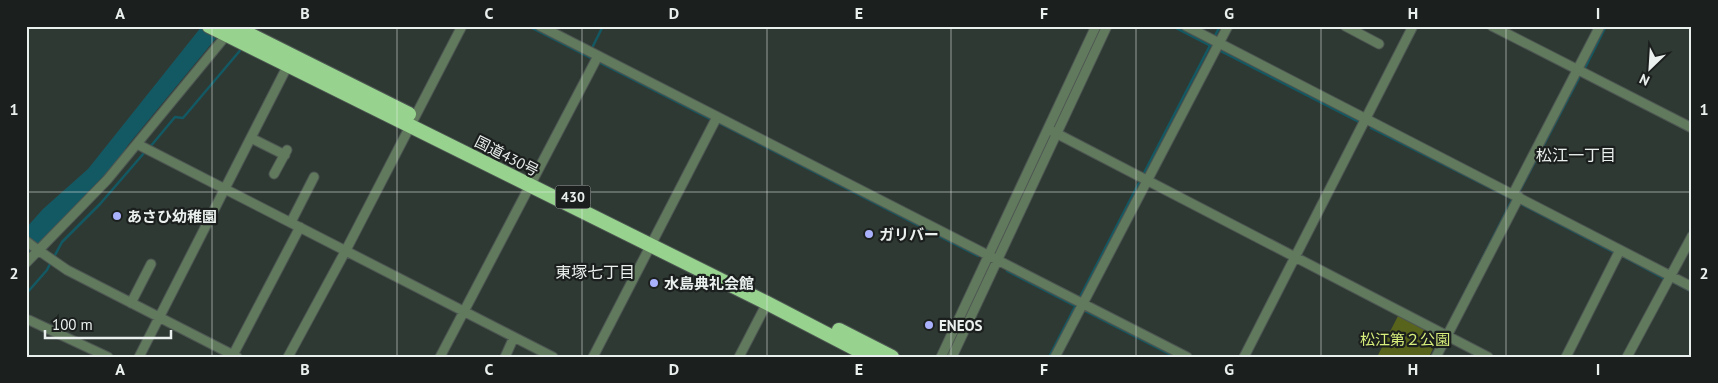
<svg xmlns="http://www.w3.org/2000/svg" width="1718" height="383" font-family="'PT Sans','Noto Sans JP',sans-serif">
<rect width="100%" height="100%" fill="#2f3934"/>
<path fill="#58641b" d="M1398,316L1439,336L1429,357H1377Z"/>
<path fill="#135963" d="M202,26H226L128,145L118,161L28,254L26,253V228L43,209L88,169Z"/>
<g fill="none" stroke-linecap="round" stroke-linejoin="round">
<path stroke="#135963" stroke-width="2.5" d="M528,26L712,120
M1172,26L1359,122
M593,46L603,26
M1585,68L1606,26
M717,122L978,256
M1371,128L1514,200
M150,147L175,117L183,118L243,47
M1519,192L1579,78
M1519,203L1613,252
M1622,256L1663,278
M54,257L62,242L100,204L144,153
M1007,271L1075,306
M1673,282L1692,292
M26,294L47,270L51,262
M1083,310L1175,357
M1453,316L1513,198
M1049,357L1220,26"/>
<defs>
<path id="minor" d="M540,26L1187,357
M1186,26L1692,287
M1345,26L1379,44
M1492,26L1692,128
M1048,129L1488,357
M251,138L285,155
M137,144L553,357
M274,174L287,150
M1513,194L1600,26
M291,222L314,177
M26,241L38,250L67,270L237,357
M26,263L107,180L229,32
M131,303L151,264
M29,320L108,357
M233,355L300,227
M139,357L288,65
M288,357L346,250L462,26
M440,357L598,56
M505,357L514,337
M593,357L717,117
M739,357L767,303
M941,357L1096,26
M952,357L1107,26
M1055,357L1228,26
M1244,357L1413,26
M1436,357L1519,197
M1566,357L1620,250
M1627,357L1692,236"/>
<path id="highway" d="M209,26L767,303L871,357
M233,26L409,114
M839,330L892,357"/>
</defs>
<use href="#minor" stroke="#4d5652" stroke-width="11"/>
<use href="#highway" stroke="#4d5652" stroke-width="16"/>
<use href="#minor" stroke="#61795d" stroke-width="9"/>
<use href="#highway" stroke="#97d38e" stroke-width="14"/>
</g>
<path fill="none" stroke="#eaf0ed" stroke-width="1" stroke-opacity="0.55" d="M212,26V357M397,26V357M582,26V357M767,26V357M951,26V357M1136,26V357M1321,26V357M1506,26V357M26,192H1692"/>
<g fill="#a9b0fc" stroke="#1b1f1d" stroke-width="2">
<circle cx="117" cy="216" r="5"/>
<circle cx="869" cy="234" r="5"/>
<circle cx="654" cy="283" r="5"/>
<circle cx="929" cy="325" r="5"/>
</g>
<g text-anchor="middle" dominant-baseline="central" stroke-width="4.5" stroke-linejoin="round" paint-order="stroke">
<rect fill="#1b1f1d" stroke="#acb1af" stroke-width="1" x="555.5" y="185.5" width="35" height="23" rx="4"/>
<g font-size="14" font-weight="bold" fill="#eaf0ed">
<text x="573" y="197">430</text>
</g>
<g font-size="15" fill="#eaf0ed" stroke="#1b1f1d">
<text transform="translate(507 156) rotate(27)">国道430号</text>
</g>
<g font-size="15" font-weight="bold" fill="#eaf0ed" stroke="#1b1f1d" text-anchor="start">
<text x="127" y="216">あさひ幼稚園</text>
<text x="879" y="234">ガリバー</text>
<text x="664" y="283">水島典礼会館</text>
<text x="939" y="325">ENEOS</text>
</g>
<g font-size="15" fill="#d8ee7b" stroke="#1b1f1d">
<text x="1405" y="339">松江第２公園</text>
</g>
<g font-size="16" fill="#eaf0ed" stroke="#1b1f1d">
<text x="1576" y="155">松江一丁目</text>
<text x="595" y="272">東塚七丁目</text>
</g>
</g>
<rect width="1718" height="383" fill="none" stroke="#1b1f1d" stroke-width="55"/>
<g transform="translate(1650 68) rotate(205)" stroke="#1b1f1d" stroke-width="4" paint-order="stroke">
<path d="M0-4L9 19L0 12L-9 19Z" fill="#eaf0ed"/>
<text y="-8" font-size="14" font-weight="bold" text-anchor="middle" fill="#eaf0ed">N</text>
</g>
<path d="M45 330v8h126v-8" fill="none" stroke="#eaf0ed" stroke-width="2.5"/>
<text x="52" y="330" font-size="15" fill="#eaf0ed" stroke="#1b1f1d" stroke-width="4" paint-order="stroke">100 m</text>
<rect x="28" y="28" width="1662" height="328" fill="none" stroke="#eaf0ed" stroke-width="2"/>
<g font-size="16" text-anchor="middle" font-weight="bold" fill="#eaf0ed">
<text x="120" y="19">A</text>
<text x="305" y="19">B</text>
<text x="489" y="19">C</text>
<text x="674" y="19">D</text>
<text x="859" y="19">E</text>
<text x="1044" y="19">F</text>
<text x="1229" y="19">G</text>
<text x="1413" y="19">H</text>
<text x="1598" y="19">I</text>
<text x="14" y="115">1</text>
<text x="1704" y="115">1</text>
<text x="14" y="279">2</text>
<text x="1704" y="279">2</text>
<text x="120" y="375">A</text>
<text x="305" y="375">B</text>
<text x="489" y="375">C</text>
<text x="674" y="375">D</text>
<text x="859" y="375">E</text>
<text x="1044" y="375">F</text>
<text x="1229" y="375">G</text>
<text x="1413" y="375">H</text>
<text x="1598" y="375">I</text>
</g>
</svg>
